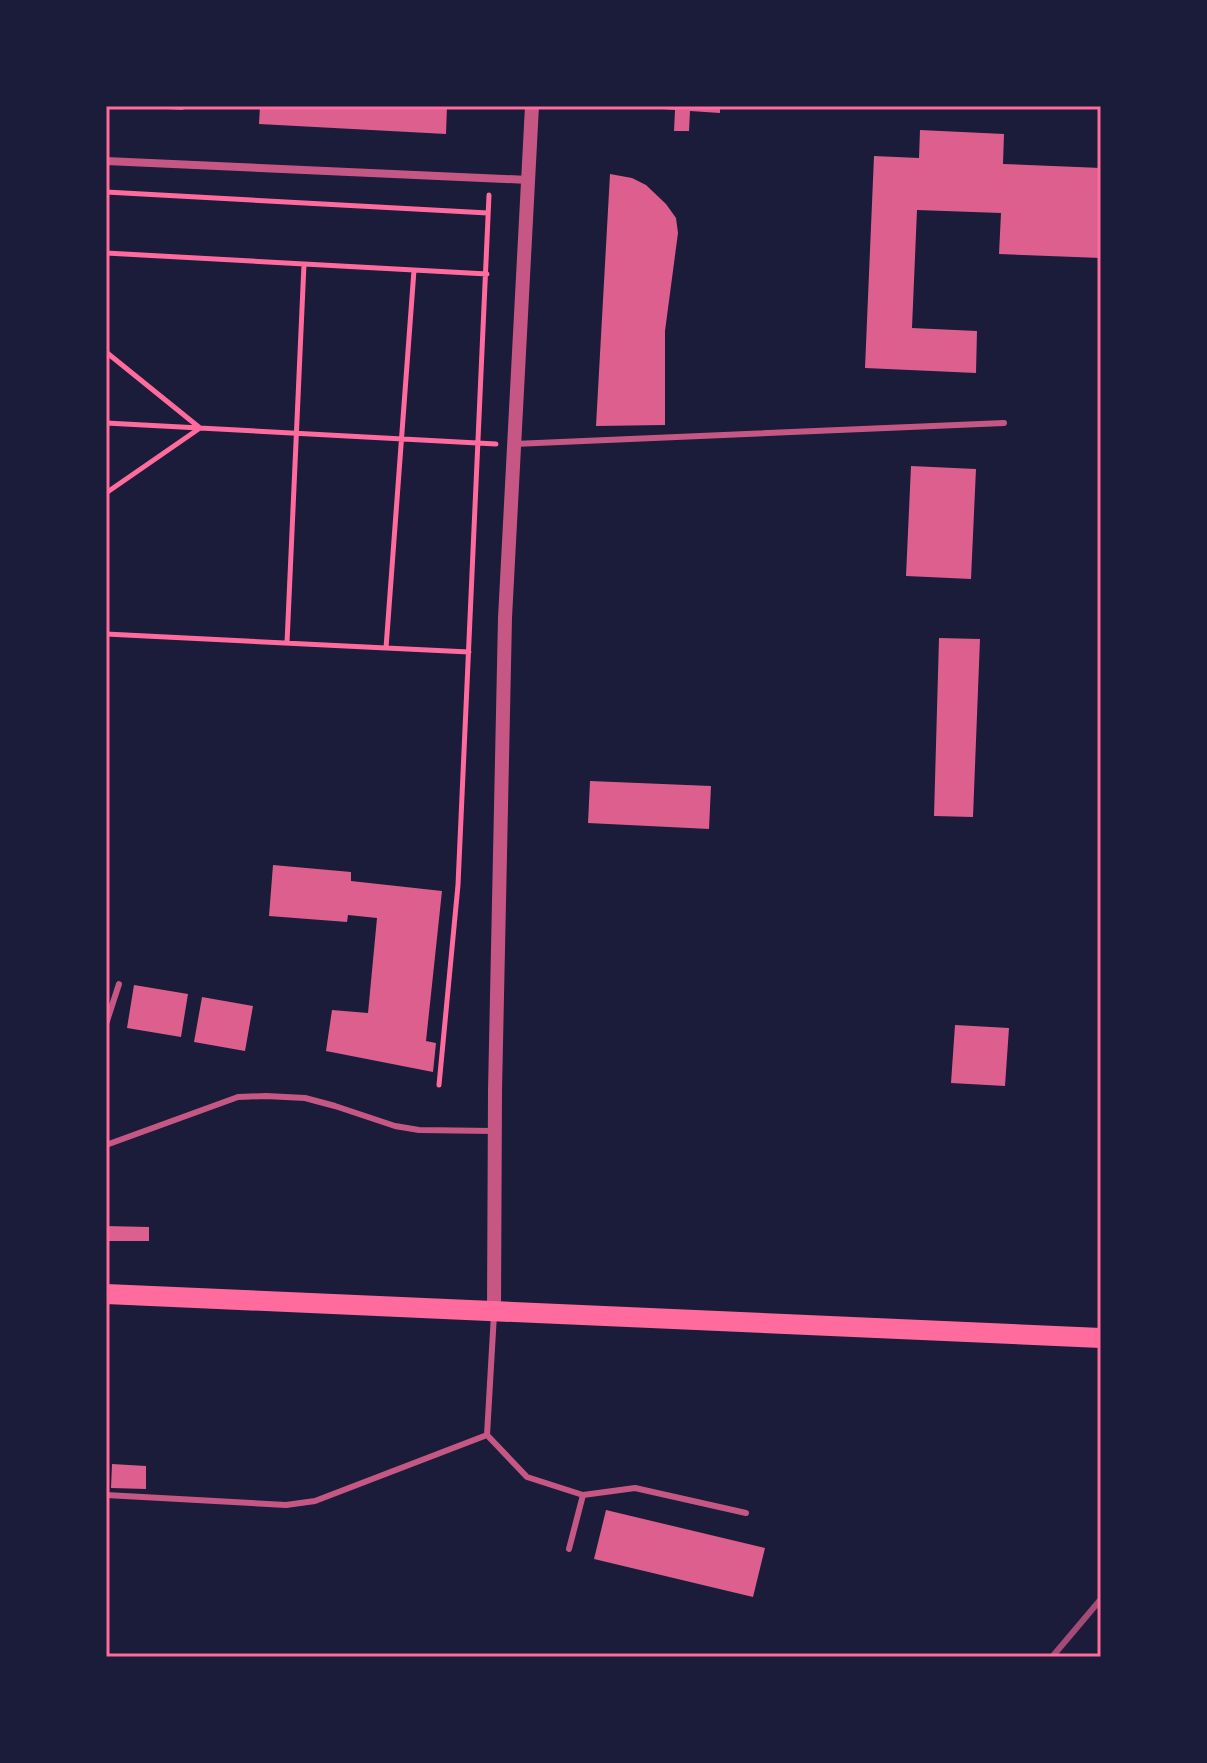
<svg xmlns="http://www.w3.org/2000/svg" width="1207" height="1763" font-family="Commissioner,sans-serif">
<rect width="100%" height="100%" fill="#1b1b3a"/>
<path fill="#dd5f8e" d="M152,106H186L183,110L152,108Z
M260,106H447L446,134L259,124Z
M651,106H720V113L690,111L689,131H674L675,110L651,108Z
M920,130L1004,134L1003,164L1101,168V258L999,254L1001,213L917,210L912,328L977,331L976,373L865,368L874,156L919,158Z
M610,174L632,178L646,185L666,204L676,218L678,233L665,331V425L596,426Z
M911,466L976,469L971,579L906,576Z
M939,638L980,639L973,817L934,816Z
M590,781L711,786L709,829L588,823Z
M273,865L351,872V881L442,891L426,1041L436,1043L433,1072L326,1051L332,1010L368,1013L377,918L348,915L347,922L269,916Z
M134,985L188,994L181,1037L127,1028Z
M202,997L253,1006L245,1051L194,1042Z
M955,1025L1009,1028L1005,1086L951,1083Z
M106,1226L149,1227V1241H106Z
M112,1464L146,1466V1489L111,1488Z
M606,1510L765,1548L753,1597L594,1559Z"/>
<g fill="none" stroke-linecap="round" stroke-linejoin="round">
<path stroke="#ff6b9d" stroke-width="5" d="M106,192L488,213
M106,253L414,270L386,648L106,634
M414,270L487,274
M106,352L200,428L106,493
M106,423L496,444
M287,643L304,264
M386,648L469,652
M439,1085L458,885L489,195"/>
<path stroke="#c65784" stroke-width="6" d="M514,444L1004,423
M106,1024L119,984
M106,1145L238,1097L266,1096L305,1098L335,1106L395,1126L419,1130L493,1131
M494,1314L487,1435L527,1477L583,1495L635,1488L746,1513
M106,1495L286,1505L315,1501L487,1435
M569,1549L583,1495"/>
<path stroke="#c65784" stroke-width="8" d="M106,161L529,180"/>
<path stroke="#c65784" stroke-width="14" d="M494,1310L495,1091L505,618L532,106"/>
<path stroke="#ff6b9d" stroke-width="20" d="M106,1294L1101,1338"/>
<path stroke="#a44b75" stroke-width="6" d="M1052,1657L1101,1599"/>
</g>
<rect width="1207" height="1763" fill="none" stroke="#1b1b3a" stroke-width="216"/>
<rect x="108" y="108" width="991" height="1547" fill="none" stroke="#ff6b9d" stroke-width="3"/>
</svg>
